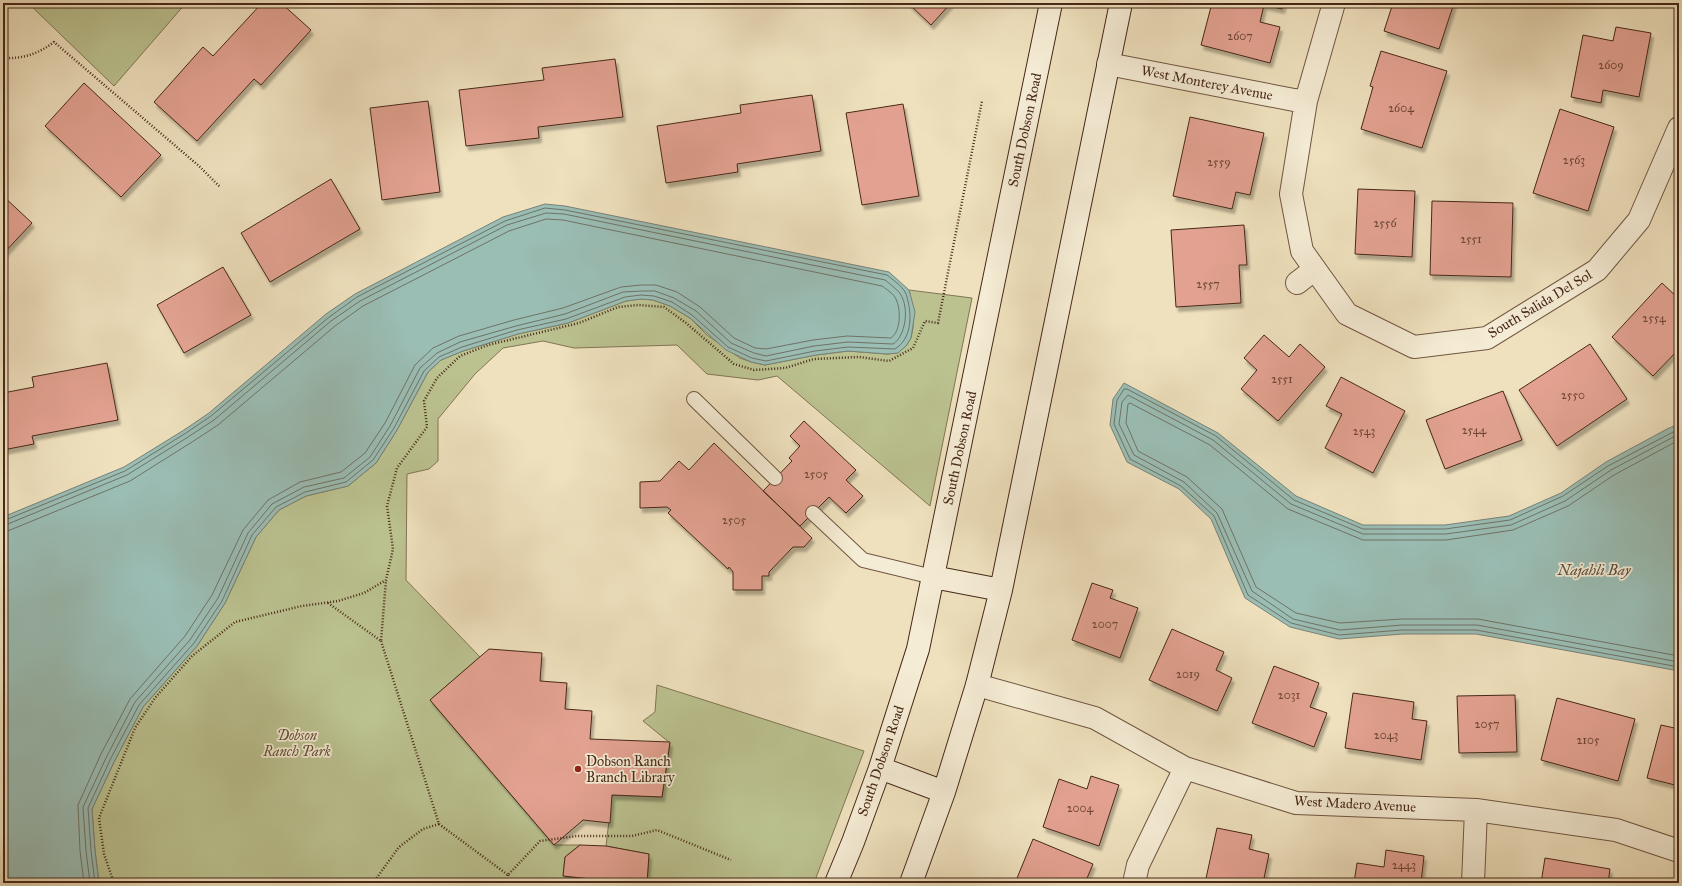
<svg xmlns="http://www.w3.org/2000/svg" width="1682" height="886" font-family="'IM FELL Great Primer',serif">
<defs>
<filter id="shadow"><feDropShadow dx="2.5" dy="4.5" stdDeviation="1" flood-color="#0004"/></filter>
</defs>
<rect width="100%" height="100%" fill="#efe1be"/>
<filter id="stains"><feTurbulence type="fractalNoise" baseFrequency=".005" numOctaves="4"/><feColorMatrix values="0 0 0 0 .2 0 0 0 0 .09 0 0 0 0 .02 0 0 0 .5 -.17"/></filter>
<radialGradient id="worn" r=".72"><stop offset=".6" stop-color="#630" stop-opacity="0"/><stop offset="1" stop-color="#630" stop-opacity=".3"/></radialGradient>
<path fill="#bbc290" stroke="#817554" d="M28,3H186L114,86Z
M909,290L972,298L930,506L777,376L758,380L707,374L677,345L574,348L543,341L503,348L475,374L438,419V461L429,469L407,474L406,580L480,657L430,700L554,845H580L565,857L563,876L629,883H99L95,851L92,809L115,760L143,707L197,646L225,603L256,537L279,510L306,496L348,486L376,463L397,430L428,372L441,360L463,351L518,334L568,323L626,301L641,299L653,300L670,306L690,318L707,335L740,358L751,362L765,365L816,355L848,351L887,354L897,353L906,346L911,338L913,328L914,312Z
M657,685L864,751L814,883H647L649,854L606,846L612,795L662,797L670,743L643,721L655,712Z"/>
<path fill="#9abdb4" stroke="#798176" d="M545,204L565,206L889,272L909,290L915,312L911,338L906,346L898,353L887,354L848,351L816,355L765,365L751,362L726,350L690,318L670,306L653,300L641,299L626,301L568,323L518,334L463,351L441,360L428,372L397,430L376,463L348,486L306,496L279,510L256,537L225,603L197,646L143,707L115,760L92,809L95,851L99,883H3V517L124,467L184,430L209,413L326,314L355,294L503,217Z
M1124,383L1218,433L1296,496L1363,525H1445L1509,516L1561,493L1606,462L1667,429L1679,424V671L1476,634H1403L1339,639L1290,627L1245,598L1211,519L1179,489L1127,462L1110,425L1113,399Z"/>
<g fill="none" stroke-linecap="round" stroke-linejoin="round">
<path stroke="#707266" stroke-width="1" d="M1679,429L1608,466L1563,496L1510,520L1445,529H1363L1294,500L1216,436L1127,389H1124L1117,400L1114,424L1130,459L1181,486L1214,516L1248,595L1291,623L1339,635L1402,630H1476L1679,667
M1679,434L1611,470L1565,501L1511,525L1446,534H1363L1291,504L1213,440L1128,395L1122,402L1119,424L1134,455L1184,482L1217,513L1252,591L1293,619L1340,630L1402,625H1477L1679,662
M1679,440L1614,475L1568,506L1513,530L1446,540H1363L1288,509L1210,445L1130,403L1128,404L1126,423L1138,451L1187,477L1222,509L1256,587L1296,613L1340,623L1402,619H1478L1679,656
M3,521L125,471L186,433L211,416L328,318L357,297L505,221L545,208L565,210L887,275C893,280 902,286 905,292C907,295 907,299 908,301C912,318 911,339 895,349L848,347L815,351L766,361L752,358L728,347L692,315L672,302L654,296L641,295L625,297L566,319L517,330L462,347L439,357L424,371L394,428L373,460L346,482L305,492L276,507L252,535L222,601L194,643L139,705L111,758L88,808L91,851L95,883
M3,526L127,475L188,437L214,420L331,321L360,301L507,225L546,213L564,214L885,280C890,284 898,290 901,295C909,308 906,336 893,344L848,342L814,346L766,356L754,353L731,343L696,311L674,298L655,291H641L623,292L565,314L516,326L460,342L437,353L420,368L390,426L370,457L344,478L304,487L272,504L248,533L218,598L190,640L135,702L107,756L83,807L86,851L90,883
M3,532L10,530L130,481L192,442L218,425L335,326L363,306L509,231L546,219L563,220L882,286C886,289 894,294 896,299C901,310 901,331 891,338L847,336L813,340L766,349L755,348L734,338L700,307L677,292L656,285H641L621,287L563,308L514,320L459,336L433,348L415,365L385,423L365,453L341,472L300,482L268,500L243,530L212,595L185,636L130,699L101,754L78,805L80,851L84,883"/>
</g>
<path fill="#e3a291" stroke="#472818" filter="url(#shadow)" d="M262,3H281L311,30L261,85L254,79L197,141L154,102L203,47L213,56Z
M908,3H951L931,25Z
M1212,3H1284L1282,9L1264,5L1260,22L1280,27L1270,63L1201,45Z
M1393,3H1454L1439,49L1384,31Z
M1616,27L1651,33L1639,97L1603,90L1601,103L1571,97L1583,35L1613,41Z
M1381,51L1447,71L1422,148L1361,129L1373,87L1370,86Z
M615,59L623,117L538,127L539,138L466,146L459,90L544,80L542,68Z
M84,83L161,155L121,197L45,126Z
M812,95L821,151L737,164L738,172L666,183L657,126L741,113L740,105Z
M428,101L440,192L382,200L370,108Z
M903,104L919,196L862,205L846,113Z
M1560,109L1614,127L1588,211L1533,193Z
M1190,117L1264,133L1250,195L1236,192L1232,209L1173,196Z
M331,179L360,229L270,282L241,233Z
M1358,189L1415,191L1412,257L1355,254Z
M3,196L32,223L3,254Z
M1432,201L1513,203L1511,277L1430,275Z
M1244,225L1247,265H1239L1241,303L1176,307L1171,230Z
M223,267L251,315L184,353L157,305Z
M1662,283L1679,299V349L1653,376L1612,337Z
M1264,335L1289,357L1300,344L1325,367L1278,421L1241,389L1257,370L1244,358Z
M1590,344L1627,399L1557,446L1519,390Z
M107,363L118,420L32,436L34,444L3,450V393L34,387L32,377Z
M1341,377L1405,411L1373,473L1325,448L1342,414L1326,406Z
M1503,391L1522,440L1445,469L1426,420Z
M804,421L856,470L846,480L863,496L846,513L829,497L800,526L763,491L792,461L789,458L800,446L790,436Z
M714,443L812,538L804,547H793L769,572V576H762V590H733V572L729,567L728,569L668,513L671,510L667,507L640,508V482L660,481L679,461L689,470Z
M1092,583L1113,590L1110,598L1138,608L1120,658L1072,640Z
M1172,629L1224,652L1216,670L1232,678L1217,711L1149,680Z
M489,649L542,653L540,681L567,683L565,709L592,711L590,739L670,742L662,797L612,795L610,823L583,820L554,845L430,700Z
M1274,666L1319,683L1310,707L1327,713L1314,747L1252,723Z
M1353,693L1414,702L1412,719L1427,721L1421,760L1345,748Z
M1515,695L1517,752L1459,753L1457,696Z
M1557,698L1635,719L1618,781L1541,760Z
M1661,725L1679,729V786L1647,778Z
M1091,776L1119,785L1099,846L1043,827L1059,779L1087,789Z
M1217,828L1252,835L1249,849L1269,854L1263,883H1205Z
M1033,839L1093,864L1085,883H1015Z
M580,845L606,846L649,854L647,883H629L563,876L565,857Z
M1386,850L1424,856L1421,883H1354L1357,863L1384,867Z
M1545,858L1610,869L1608,883H1541Z"/>
<g fill="none" stroke-linecap="round" stroke-linejoin="round">
<defs>
<path id="lane" d="M694,399L775,478
M813,513L863,560L933,577"/>
<path id="street" d="M1334,3L1306,101L1291,194L1302,251L1347,314L1414,347L1487,338L1597,270L1639,220L1679,128
M1108,64L1294,100L1306,101
M1297,283L1315,269
M977,685L1095,718L1185,768L1296,803L1476,810L1616,830L1679,851
M1134,883L1138,865L1185,768
M1473,883L1476,810"/>
<path id="secondary" d="M933,577L1001,590
M880,768L944,792
M836,883L853,842L880,768L918,649L1051,3
M911,883L944,792L977,685L1001,590L1121,3"/>
</defs>
<use href="#lane" stroke="#715642" stroke-width="16"/>
<use href="#street" stroke="#715642" stroke-width="24"/>
<use href="#secondary" stroke="#472818" stroke-width="24"/>
<path stroke="#472818" stroke-width="2.5" stroke-dasharray="1 2" stroke-linecap="butt" d="M3,58C23,59 38,54 54,42L199,166L220,187
M328,603L381,641L386,580
M381,641L439,824L508,875L540,841L577,836H632L657,830L731,860
M508,875V883
M114,883L104,854L99,818L135,728L155,698L192,656L235,622L302,606L338,601L364,593L386,580L393,549L387,506L397,468L427,427L424,401L437,378L460,356L488,345L579,323L618,307L638,305L664,307L686,323L734,364L754,370L785,368L814,359L859,357L889,361L913,348L925,321L938,323L982,101
M373,883L399,847L423,829L439,824"/>
<use href="#lane" stroke="#f5ecd5" stroke-width="14"/>
<use href="#street" stroke="#f5ecd5" stroke-width="22"/>
<use href="#secondary" stroke="#f5ecd5" stroke-width="22"/>
</g>
<circle fill="#8f2418" stroke="#f5ecd5" stroke-width="1.5" cx="578" cy="769" r="4"/>
<g text-anchor="middle" dominant-baseline="central" stroke-width="3.5" stroke-linejoin="round" paint-order="stroke">
<g font-size="12" fill="#6e4636">
<text x="1240" y="36">2607</text>
<text x="1611" y="65">2609</text>
<text x="1401" y="108">2604</text>
<text x="1574" y="160">2563</text>
<text x="1219" y="162">2559</text>
<text x="1385" y="223">2556</text>
<text x="1471" y="239">2551</text>
<text x="1208" y="284">2557</text>
<text x="1654" y="318">2554</text>
<text x="1282" y="379">2551</text>
<text x="1573" y="395">2550</text>
<text x="1474" y="430">2544</text>
<text x="1364" y="431">2543</text>
<text x="816" y="474">2505</text>
<text x="734" y="520">2505</text>
<text x="1105" y="624">2007</text>
<text x="1188" y="674">2019</text>
<text x="1289" y="695">2031</text>
<text x="1487" y="724">2057</text>
<text x="1386" y="735">2043</text>
<text x="1588" y="740">2105</text>
<text x="1080" y="808">2004</text>
<text x="1404" y="865">2443</text>
</g>
<g font-size="14" fill="#472818" stroke="#f5ecd5">
<text transform="translate(1207 83) rotate(11)">West Monterey Avenue</text>
<text transform="translate(1025 130) rotate(-78)">South Dobson Road</text>
<text transform="translate(1540 304) rotate(-31)">South Salida Del Sol</text>
<text transform="translate(960 448) rotate(-78)">South Dobson Road</text>
<text transform="translate(881 761) rotate(-71)">South Dobson Road</text>
<text transform="translate(1355 804) rotate(3)">West Madero Avenue</text>
</g>
<g font-size="14" font-style="italic" fill="#644e36" stroke="#f5ecd5">
<text x="297" y="735">Dobson<tspan x="297" dy="16">Ranch Park</tspan></text>
</g>
<g font-size="14" fill="#472818" stroke="#f5ecd5" text-anchor="start">
<text x="586" y="761">Dobson Ranch<tspan x="586" dy="16">Branch Library</tspan></text>
</g>
<g font-size="15" font-style="italic" fill="#5c4d3f" stroke="#f5ecd5">
<text x="1594" y="570">Najahli Bay</text>
</g>
</g>
<rect width="1682" height="886" fill="none" stroke="#efe1be" stroke-width="16"/>
<rect x="4" y="4" width="1674" height="878" fill="none" stroke="#472818" stroke-width="2"/>
<rect x="8" y="8" width="1666" height="870" fill="none" stroke="#472818"/>
<rect width="100%" height="100%" filter="url(#stains)"/>
<rect width="100%" height="100%" fill="url(#worn)"/>
</svg>
